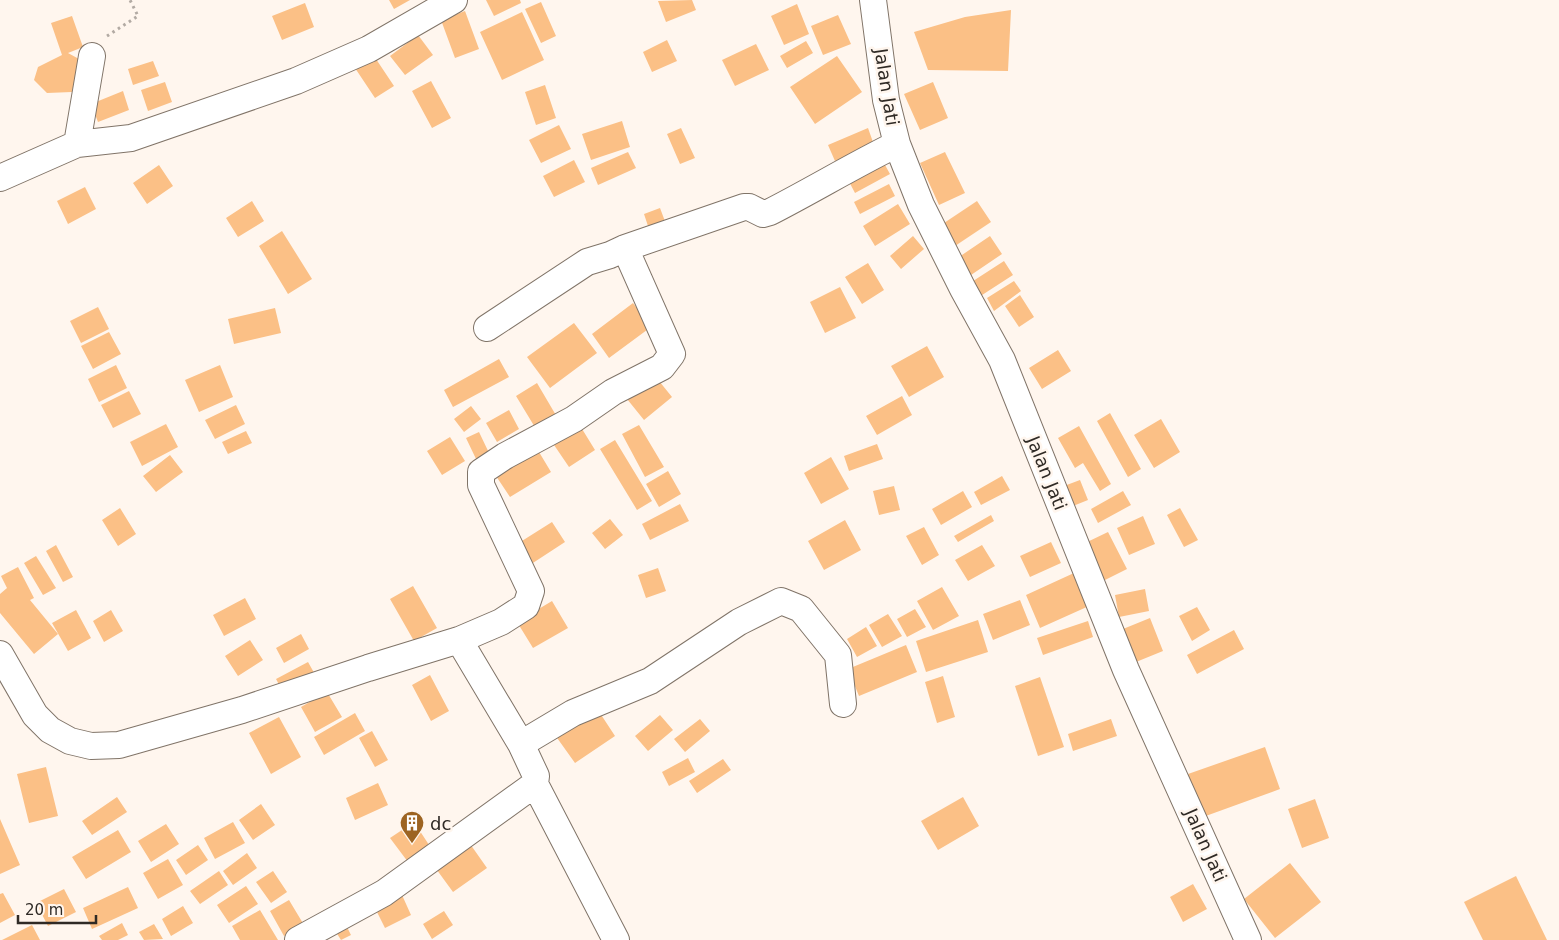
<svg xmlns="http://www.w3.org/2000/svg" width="1559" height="940" font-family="'DejaVu Sans',sans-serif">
<rect width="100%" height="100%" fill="#fff6ee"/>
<path fill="#fbc086" d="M389,0H410L394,9Z
M486,0H520L521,3L494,16Z
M692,0L696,10L666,22L658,1Z
M541,2L556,36L541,43L525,9Z
M305,3L314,27L282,40L272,16Z
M797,4L809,34L784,45L771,16Z
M1011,10L1008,71L928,70L914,32L965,17Z
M465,11L479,49L455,58L441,20Z
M522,12L544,60L502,80L480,32Z
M838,15L851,44L823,55L811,26Z
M72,16L83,47L68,53L79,59L72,92L47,93L34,80L38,67L62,55L51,23Z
M418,35L433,55L405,75L390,56Z
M667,40L677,61L652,72L643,52Z
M806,41L813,53L787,68L780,56Z
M756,44L769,70L735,86L722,60Z
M374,56L394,86L375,98L355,68Z
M837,56L862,92L815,124L790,87Z
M153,61L159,76L133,85L128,69Z
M431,81L451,118L432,128L412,91Z
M165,82L172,102L148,111L141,90Z
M933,82L948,118L920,130L904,94Z
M545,85L556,118L536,125L525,92Z
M123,91L129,110L98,122L91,104Z
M622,121L630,147L591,160L582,134Z
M559,125L571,149L541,163L529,140Z
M681,128L695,158L680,164L667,134Z
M868,128L874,145L835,161L828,145Z
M628,152L636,168L598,185L591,168Z
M945,152L965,193L939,205L920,163Z
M880,156L890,174L855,193L845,174Z
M574,160L585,182L554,197L543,176Z
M159,165L173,186L147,204L133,183Z
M889,184L895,196L860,214L854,202Z
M85,187L96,209L68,224L57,201Z
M252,201L264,221L238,237L226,218Z
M977,201L991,222L955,246L941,225Z
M898,204L910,224L875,246L863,226Z
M660,208L669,232L652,238L644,214Z
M282,231L312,279L288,294L259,246Z
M913,236L924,249L901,269L890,256Z
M990,236L1002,254L971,275L959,257Z
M1004,261L1013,275L979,297L970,283Z
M868,263L884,290L862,304L845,277Z
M1014,281L1021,291L994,311L987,298Z
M840,287L856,318L825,333L810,302Z
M1020,295L1034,317L1019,327L1005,306Z
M633,303L651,327L609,358L592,334Z
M98,307L109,329L81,343L70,321Z
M275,308L281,333L234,344L228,319Z
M574,323L597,353L550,388L527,357Z
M109,332L121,354L93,369L81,346Z
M927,346L944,377L909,397L891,366Z
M1058,350L1071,371L1042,389L1029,368Z
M499,359L509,377L453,407L444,390Z
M116,365L127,388L99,402L88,379Z
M220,365L233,397L199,412L185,380Z
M655,376L672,397L644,420L627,399Z
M537,383L557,417L536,429L516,396Z
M129,391L141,414L113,428L101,405Z
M902,396L912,415L877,435L866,416Z
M236,405L245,424L215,439L205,420Z
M471,406L481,419L464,432L454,419Z
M509,410L519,429L497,442L486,423Z
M1110,413L1141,469L1128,477L1097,421Z
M1161,419L1180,452L1154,468L1134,435Z
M166,424L178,447L142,466L130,442Z
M579,424L595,450L569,467L552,442Z
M639,425L664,467L645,477L622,434Z
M1079,426L1111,484L1100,491L1083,463L1075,468L1058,438Z
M246,431L252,443L228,454L222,442Z
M479,432L490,455L477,461L466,438Z
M450,437L465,461L442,475L427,451Z
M615,440L652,501L637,510L600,449Z
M877,444L883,459L849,471L844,456Z
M536,447L551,472L510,497L494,473Z
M170,455L183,472L156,492L143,476Z
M831,457L849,489L821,504L804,473Z
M668,471L681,494L659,507L646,484Z
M1002,476L1010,490L981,505L974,492Z
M1080,480L1088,500L1073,506L1064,486Z
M894,486L900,510L879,515L873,491Z
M963,491L972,507L941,525L932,509Z
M1123,491L1131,505L1098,523L1091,509Z
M680,504L689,521L650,540L642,524Z
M120,508L136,534L118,546L102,520Z
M1180,508L1198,540L1184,547L1167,515Z
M991,515L994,521L958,542L954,536Z
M1143,516L1155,544L1129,555L1117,528Z
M610,519L623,535L605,549L592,533Z
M845,520L861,550L824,570L808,541Z
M552,522L565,542L516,574L503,553Z
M924,527L939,555L922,565L906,536Z
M1108,532L1127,569L1101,582L1083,544Z
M1051,542L1061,563L1030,577L1020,556Z
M56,545L73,577L63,582L46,551Z
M982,545L995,566L968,581L955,560Z
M36,556L56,588L43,595L24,563Z
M18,567L34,598L30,600L58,634L34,654L0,613V594L7,588L1,576Z
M658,568L666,591L646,598L638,575Z
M1074,573L1089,606L1040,628L1026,595Z
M413,586L437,628L414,641L390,599Z
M942,587L959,616L933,630L917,601Z
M1145,589L1149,611L1119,617L1115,595Z
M245,598L256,619L224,636L213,615Z
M1020,600L1030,625L993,640L983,614Z
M552,601L568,628L533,648L517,622Z
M1197,607L1210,630L1192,641L1179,616Z
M915,609L926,627L907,637L897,619Z
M76,610L91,638L68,651L52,623Z
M111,610L123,631L104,642L93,621Z
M888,614L902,636L882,647L869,625Z
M1150,618L1163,651L1136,662L1123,629Z
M978,620L988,652L926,672L916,641Z
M1088,621L1093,637L1043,655L1037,638Z
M866,627L877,646L857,657L847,639Z
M1234,630L1244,649L1197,674L1187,655Z
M301,634L309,649L284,663L276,648Z
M250,640L263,660L238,676L225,656Z
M906,645L917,672L859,696L848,669Z
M308,662L321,685L289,703L276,679Z
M430,675L449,711L431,721L412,685Z
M943,676L955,717L937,723L925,682Z
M1040,677L1064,747L1038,756L1015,686Z
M327,692L342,717L315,732L301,707Z
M596,707L615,736L575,763L555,735Z
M355,713L365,731L324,755L314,737Z
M660,715L673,730L648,751L635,736Z
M279,717L301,757L271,774L249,733Z
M700,719L710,731L685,752L674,739Z
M1111,719L1117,736L1073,751L1068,734Z
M372,731L388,760L375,767L359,738Z
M1265,747L1280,789L1203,817L1188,774Z
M688,758L695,772L669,786L662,772Z
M723,759L731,770L697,793L689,781Z
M46,767L58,816L29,823L17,774Z
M378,783L388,805L355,820L346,798Z
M117,797L127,812L92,835L82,821Z
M963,797L979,826L938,850L921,821Z
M1315,799L1329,838L1302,848L1288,809Z
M261,804L275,825L253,840L239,820Z
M0,819L20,865L0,874Z
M233,822L245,843L215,859L204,838Z
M414,822L433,851L411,866L390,838Z
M166,824L179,844L151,862L138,841Z
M118,830L131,852L86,879L72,857Z
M468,841L487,868L453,892L434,866Z
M198,845L208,860L186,875L176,860Z
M247,853L257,868L233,885L223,871Z
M168,859L183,885L158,899L143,873Z
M1290,863L1321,902L1275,938L1244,899Z
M219,871L228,885L200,904L190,891Z
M273,871L287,892L271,903L256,882Z
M1516,876L1547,940H1483L1464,902Z
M1193,884L1207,909L1183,922L1170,897Z
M246,886L258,904L229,923L217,905Z
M128,887L138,908L92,929L83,908Z
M64,889L76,912L48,926L36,903Z
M3,893L15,915L0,923V894Z
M402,895L411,915L385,928L375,908Z
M289,900L304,925L284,936L270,911Z
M183,906L193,923L171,936L162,919Z
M260,910L278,940H240L232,926Z
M444,911L453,925L432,939L423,924Z
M122,923L128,935L118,940H102L99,936Z
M345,923L351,935L341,940L334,929Z
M154,924L163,939L144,940L139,932Z
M32,925L40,940H2Z"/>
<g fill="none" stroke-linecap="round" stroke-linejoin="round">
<defs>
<path id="minor" d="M873,0L886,100L897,144L921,205L963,289L1002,360L1126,670L1248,940
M77,144L92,56
M0,178L77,144L131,138L296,81L369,49L454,0
M487,328L587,262L610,255L625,248
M459,640L521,744
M0,654L35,715L50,730L70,741L91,746L119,745L242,710L368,668L459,640L501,622L526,606L531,591L481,485V472L505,456L574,419L613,392L662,367L672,354L625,248L744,207H749L763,214L770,212C813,190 854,165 897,144
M535,784L616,940
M298,940L384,893L535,784L536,776L521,744L573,713L650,681L739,622L781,601L801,609L838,655L843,704"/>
</defs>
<use href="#minor" stroke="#807468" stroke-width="28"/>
<path stroke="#b2aaa3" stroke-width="3" stroke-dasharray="2.5 4" stroke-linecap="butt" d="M107,36L138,16L130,0"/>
<use href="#minor" stroke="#fff" stroke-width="26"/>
</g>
<defs>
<symbol id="building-pin" viewBox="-11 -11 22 30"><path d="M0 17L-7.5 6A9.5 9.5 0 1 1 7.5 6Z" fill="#9d6422" stroke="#fff6ee"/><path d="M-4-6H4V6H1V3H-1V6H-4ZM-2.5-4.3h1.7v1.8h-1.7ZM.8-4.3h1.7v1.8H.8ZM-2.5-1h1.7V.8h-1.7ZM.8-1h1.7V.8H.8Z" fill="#fff"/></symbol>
</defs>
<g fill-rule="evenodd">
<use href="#building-pin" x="398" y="809" width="28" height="38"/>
</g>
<g text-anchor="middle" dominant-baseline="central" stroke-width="5" stroke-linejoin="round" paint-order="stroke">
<g font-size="18" fill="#2f2a25" stroke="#fff6ee">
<text transform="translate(887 87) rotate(81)">Jalan Jati</text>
<text transform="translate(1047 473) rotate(68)">Jalan Jati</text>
<text transform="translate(1206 845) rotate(66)">Jalan Jati</text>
</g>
<g font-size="18" fill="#2f2a25" stroke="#fff6ee" text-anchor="start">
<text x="430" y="823">dc</text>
</g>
</g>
<path d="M18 915v8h78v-8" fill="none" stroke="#2f2a25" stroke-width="2.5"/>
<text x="25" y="915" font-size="15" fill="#2f2a25" stroke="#fff6ee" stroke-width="4" paint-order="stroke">20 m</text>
</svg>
